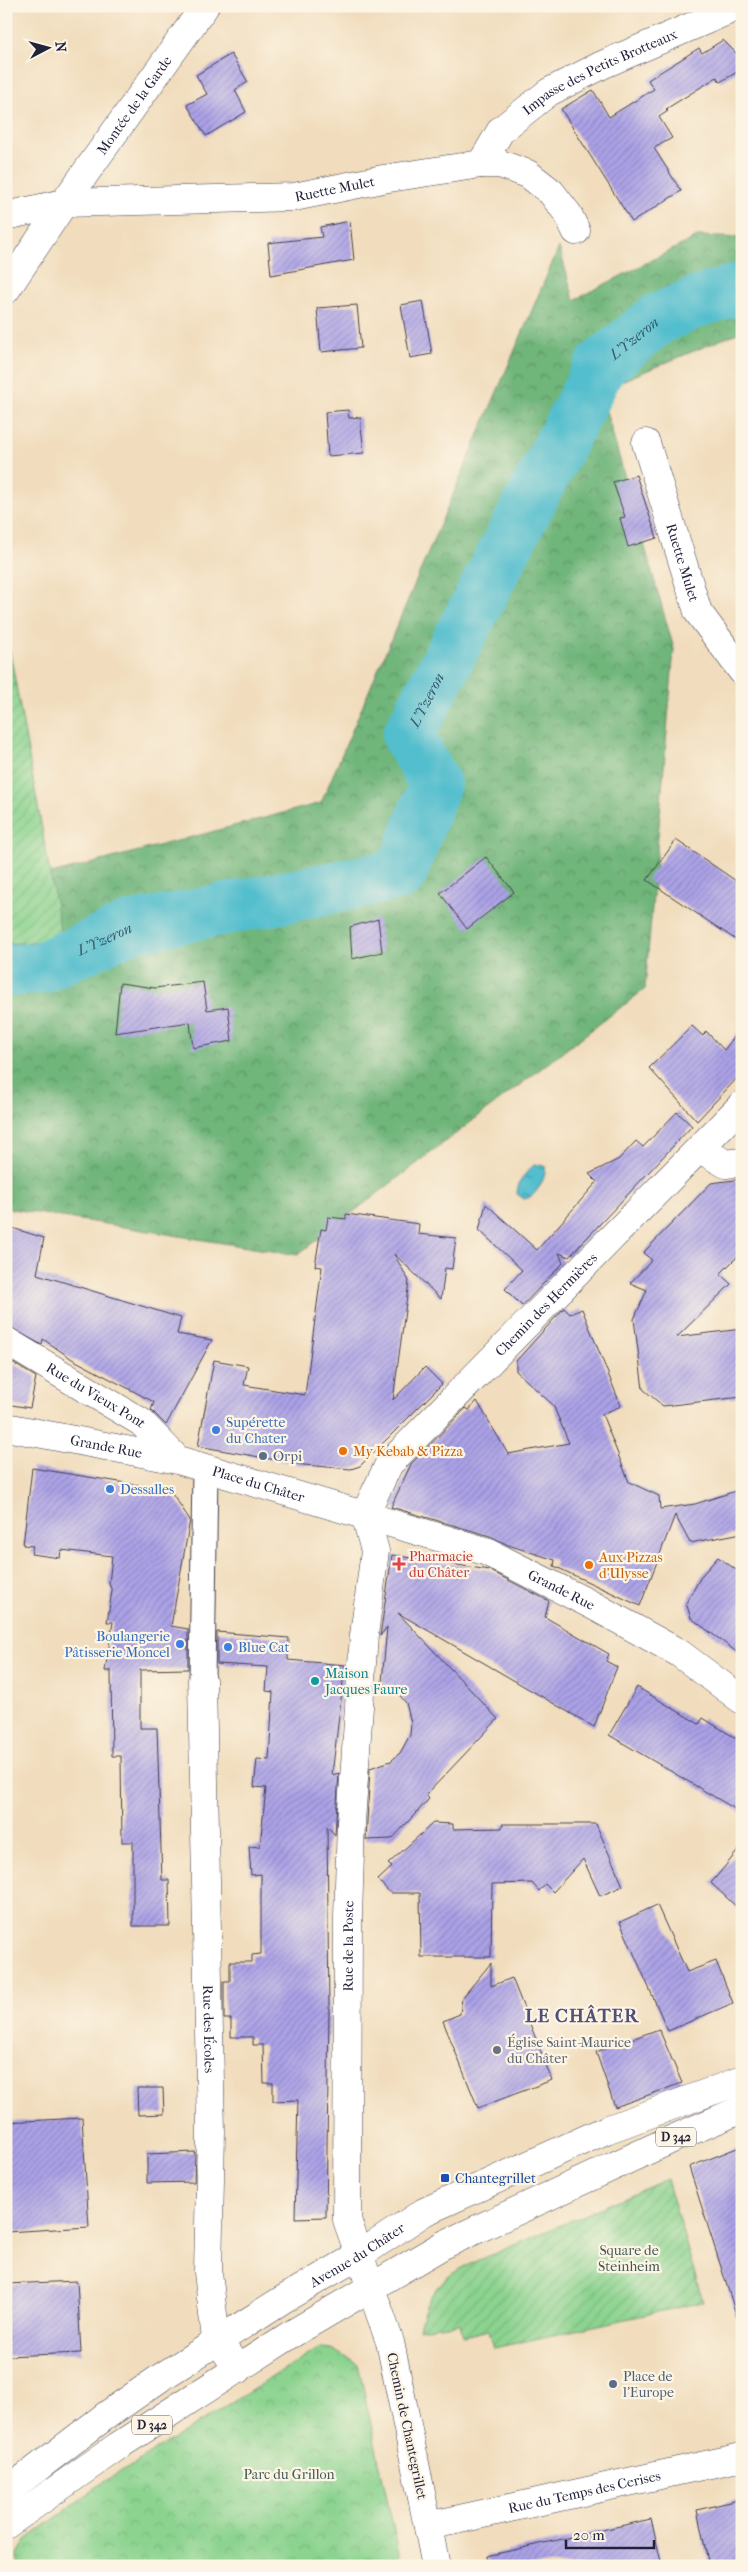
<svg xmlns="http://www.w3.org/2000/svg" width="748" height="2572" font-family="'IM FELL French Canon',serif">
<defs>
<pattern id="forest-crowns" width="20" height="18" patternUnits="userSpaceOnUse" patternTransform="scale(1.25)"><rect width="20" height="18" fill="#70b57a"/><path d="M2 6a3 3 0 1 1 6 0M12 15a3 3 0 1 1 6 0" fill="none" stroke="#5c9365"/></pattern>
<pattern id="park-crowns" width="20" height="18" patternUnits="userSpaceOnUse" patternTransform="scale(1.25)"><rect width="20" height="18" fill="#8bd38f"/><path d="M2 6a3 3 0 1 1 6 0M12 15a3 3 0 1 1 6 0" fill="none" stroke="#78b57c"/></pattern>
<pattern id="garden-furrows" width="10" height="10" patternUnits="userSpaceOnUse" patternTransform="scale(1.25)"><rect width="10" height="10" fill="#8bd38f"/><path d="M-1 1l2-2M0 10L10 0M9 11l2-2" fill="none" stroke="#78b57c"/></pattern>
<pattern id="water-ripples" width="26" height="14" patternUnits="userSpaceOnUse" patternTransform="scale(1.25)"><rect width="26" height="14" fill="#52becd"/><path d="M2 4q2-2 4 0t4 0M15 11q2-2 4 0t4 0" fill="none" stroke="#449aa8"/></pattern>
<pattern id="building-hatch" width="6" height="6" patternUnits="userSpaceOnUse" patternTransform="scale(1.25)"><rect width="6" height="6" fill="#aca2e8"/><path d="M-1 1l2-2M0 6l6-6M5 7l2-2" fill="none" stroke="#8c84bd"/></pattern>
</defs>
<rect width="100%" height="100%" fill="#fcf5e5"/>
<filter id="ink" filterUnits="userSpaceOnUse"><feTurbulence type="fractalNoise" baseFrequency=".02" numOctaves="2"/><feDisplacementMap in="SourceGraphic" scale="10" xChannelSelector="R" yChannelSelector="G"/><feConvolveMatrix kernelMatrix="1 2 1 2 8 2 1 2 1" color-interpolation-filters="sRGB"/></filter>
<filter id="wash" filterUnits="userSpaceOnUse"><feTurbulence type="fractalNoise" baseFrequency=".0096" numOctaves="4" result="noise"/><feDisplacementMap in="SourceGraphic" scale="20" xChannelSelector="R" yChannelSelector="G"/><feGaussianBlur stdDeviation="1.12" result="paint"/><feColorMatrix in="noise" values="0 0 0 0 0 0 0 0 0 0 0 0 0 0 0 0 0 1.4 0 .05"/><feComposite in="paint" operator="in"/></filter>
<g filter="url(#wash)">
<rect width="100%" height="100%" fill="#f1ddbd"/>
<path fill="url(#forest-crowns)" stroke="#496c5a" d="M699,236L742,238V331L600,390L674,649L645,989L297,1255L6,1208V886L321,803L559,247L574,300Z"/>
<path fill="url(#park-crowns)" stroke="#567a65" d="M320,2348L331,2349L358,2364L401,2563L398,2566H19L17,2556L26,2540L99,2485Z"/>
<path fill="url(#garden-furrows)" stroke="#567a65" d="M6,628L12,663L62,940L6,944Z
M667,2179L703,2302L494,2348L489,2330L463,2336L460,2323L419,2329C426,2299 434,2285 461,2268Z"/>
<path fill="url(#water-ripples)" stroke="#3a7084" d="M535,1164L545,1166C547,1177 536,1198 524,1199L517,1194C517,1182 526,1172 535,1164Z"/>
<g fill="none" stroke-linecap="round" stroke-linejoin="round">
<path stroke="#52becd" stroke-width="52" id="s1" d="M6,971L41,968L129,928L401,874L435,784L408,736L601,365L658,319L697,302L742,288"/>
</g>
<g id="blocks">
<path fill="url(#building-hatch)" d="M723,40L742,59V69L720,82L717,77L666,109L668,111L659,117L672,138L654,148L681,191L632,222L561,109L593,90L609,117L654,89L648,80L699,48L702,53Z
M231,54L248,82L235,90L246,112L206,136L187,105L207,94L196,75Z
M350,221L354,260L271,275L268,243L322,237L320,227Z
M423,301L432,354L410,358L401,305Z
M357,305L361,348L321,352L317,308Z
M348,410L349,418L360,417L364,453L328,456L325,412Z
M636,475L657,538L628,547L620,518L625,517L613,482Z
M676,840L742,885V944L647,880Z
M486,857L514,892L467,929L440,893Z
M378,919L382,952L352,959L350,927Z
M203,982L207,1010L228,1007L232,1041L193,1048L190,1022L115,1033L120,983L155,988Z
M692,1026L703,1036L706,1031L724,1050L742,1027V1073L697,1121L649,1068Z
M677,1112L692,1126L569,1257L559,1253L563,1263L522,1306L505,1289L522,1270L479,1230L486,1204L537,1250L597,1182L589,1174L619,1159L636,1141L643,1147Z
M742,1179V1252L720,1274L731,1284L677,1337L742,1329V1397L663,1406L643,1389L634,1319L647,1290L630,1283L652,1260L643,1253L711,1183Z
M346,1214L419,1224L418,1234L456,1238L452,1269L445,1268L441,1299L394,1254L409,1281L393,1400L425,1367L442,1384L360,1466L351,1469L304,1465L198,1446L214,1360L248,1366L244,1385L305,1395L322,1267L315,1266L321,1229L326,1230L328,1217L346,1219Z
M6,1226L44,1238L37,1274L181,1318L177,1334L212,1340L166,1425L151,1410L154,1402L72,1359L43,1339L42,1345L6,1325Z
M564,1308L570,1314L582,1309L621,1406L602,1414L629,1482L659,1496L660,1509L695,1504L742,1489V1533L690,1543L675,1515L640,1606L554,1566L555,1560L508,1545L490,1536L391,1507L411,1464L466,1408L469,1410L477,1401L508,1454L569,1443L553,1405L516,1371V1361Z
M6,1359L36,1377L30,1408L6,1404Z
M32,1468L170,1490L190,1520L171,1626L188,1629V1669L140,1670V1728H157L162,1880H169L170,1926H133V1842H122L121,1756H112L111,1671H105L113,1622H107L112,1591L109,1584L112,1556L61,1550L60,1558L31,1554L33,1546L23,1545Z
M392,1555L489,1570L549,1601L545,1617L609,1654L606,1661L617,1667L594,1727L398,1613L498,1719L426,1795L429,1799L392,1839L366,1840L370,1768L391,1761L400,1753L410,1735L411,1723L406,1703L397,1692L382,1682L387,1627L380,1636Z
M718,1557L742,1574V1656L691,1618L686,1603L702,1575Z
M217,1632L289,1638L288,1660L345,1665L332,1775L339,1773L335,1835L327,1826L329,2011L326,2217L295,2218L298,2100L273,2101V2083H264L263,2045H253V2037H231V2019H224V1981H230V1962H252V1955L261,1954V1874L251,1875L249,1847L260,1846L266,1788L254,1787L257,1759L269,1760L273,1692L266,1691L268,1667L217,1664Z
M637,1687L699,1724L703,1718L742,1742V1813L609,1735Z
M433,1823L453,1824V1829L502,1828V1824H596L623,1886L600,1896L583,1859L553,1892L545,1884L539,1891L532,1883L492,1884L491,1957H421L420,1893H390L378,1880L392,1867L388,1864Z
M742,1846V1912L711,1883Z
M657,1905L687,1972L716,1961L733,2003L668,2031L620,1922Z
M491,1963V1986L512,1978L552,2080L478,2108L443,2021L460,2014L462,1998Z
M659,2029L682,2083L615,2107L596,2052Z
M137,2088H163L164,2114L138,2115Z
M82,2118L89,2227L6,2232V2122Z
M742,2146V2316L737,2317L689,2167Z
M195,2152L194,2182L147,2183V2154Z
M77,2281L81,2353L6,2356V2284Z
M742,2499V2566H709L697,2510Z
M651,2519L662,2566H488L487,2556Z"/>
</g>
</g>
<g filter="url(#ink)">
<use href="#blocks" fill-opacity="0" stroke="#413e4e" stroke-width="1"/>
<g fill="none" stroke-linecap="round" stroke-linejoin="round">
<defs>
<path id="pedestrian" d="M202,1680L205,1470"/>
<g id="minor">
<path id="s2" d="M481,164L501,130L549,92L602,65L739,6"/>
<path id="s3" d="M6,216L64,203L294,197L383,179L481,164H500L528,174L551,192L568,214L576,231"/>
<path id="s4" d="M6,290L64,203L205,6"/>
<path id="s5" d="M646,443L698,612L742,671"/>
<path d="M700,1149L726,1164L742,1162"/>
<path id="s6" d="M6,1341L141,1422L178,1460"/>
<path id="s7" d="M202,1680L211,2132L208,2272L215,2331L219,2341L238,2370"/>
<path id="s8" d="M428,2526L742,2457"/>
<path id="s9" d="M436,2566L390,2342L347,2220L348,1917L351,1822L364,1635L375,1551L365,1514L389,1464L742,1105"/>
</g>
<g id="tertiary">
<path id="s10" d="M6,1427L178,1460L485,1551L594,1606L679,1653L742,1700"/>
</g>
<g id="primary">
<path id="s11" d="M6,2492L104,2417L163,2376L282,2300L358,2256L424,2212L606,2130L742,2080"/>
<path d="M6,2525L118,2446L290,2335L443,2245L670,2140L742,2109"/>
</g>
</defs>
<use href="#pedestrian" stroke="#413e4e" stroke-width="27"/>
<use href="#minor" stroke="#413e4e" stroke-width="29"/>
<use href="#tertiary" stroke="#413e4e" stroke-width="29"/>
<use href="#primary" stroke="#413e4e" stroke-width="29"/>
<use href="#pedestrian" stroke="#fff" stroke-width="25"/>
<use href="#minor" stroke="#fff" stroke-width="28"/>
<use href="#tertiary" stroke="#fff" stroke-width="28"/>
<use href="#primary" stroke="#fff" stroke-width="28"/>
</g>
</g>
<g fill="#3f7fe0" stroke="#fcf5e5" stroke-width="2">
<circle cx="216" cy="1430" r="5"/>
<circle cx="110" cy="1489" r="5"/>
<circle cx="180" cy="1644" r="5"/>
<circle cx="228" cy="1647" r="5"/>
</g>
<g fill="#e8710a" stroke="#fcf5e5" stroke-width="2">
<circle cx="343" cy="1451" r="5"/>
<circle cx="589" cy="1565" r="5"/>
</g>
<g fill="#5c6f8a" stroke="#fcf5e5" stroke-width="2">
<circle cx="263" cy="1456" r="5"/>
<circle cx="613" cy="2384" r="5"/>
</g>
<path fill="#e0444e" stroke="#fcf5e5" stroke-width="2" d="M396.5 1556.5h5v5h5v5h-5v5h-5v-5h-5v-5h5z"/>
<circle fill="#0f9aa8" stroke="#fcf5e5" stroke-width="2" cx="315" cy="1681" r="5"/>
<circle fill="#6b7280" stroke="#fcf5e5" stroke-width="2" cx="497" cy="2050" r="5"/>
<rect fill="#1a4fb4" stroke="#fcf5e5" stroke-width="2" x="440" y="2173" width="10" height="10" rx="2.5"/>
<g text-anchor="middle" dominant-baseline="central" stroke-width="4.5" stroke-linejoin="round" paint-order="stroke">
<g fill="#fcf5e5" stroke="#63616e" stroke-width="1">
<rect x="656" y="2127.5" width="40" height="19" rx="4"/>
<rect x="132" y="2415.5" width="40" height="19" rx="4"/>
</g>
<g font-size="12" font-weight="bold" fill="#22223b">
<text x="676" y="2137">D 342</text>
<text x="152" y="2425">D 342</text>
</g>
<g font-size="14" fill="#22223b" stroke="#fcf5e5">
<text stroke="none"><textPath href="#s2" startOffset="155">Impasse des Petits Brotteaux</textPath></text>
<text stroke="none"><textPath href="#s4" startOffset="225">Montée de la Garde</textPath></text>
<text stroke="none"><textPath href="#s3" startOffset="331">Ruette Mulet</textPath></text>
<text stroke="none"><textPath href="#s5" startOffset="125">Ruette Mulet</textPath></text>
<text stroke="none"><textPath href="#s9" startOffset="1346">Chemin des Hermières</textPath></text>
<text stroke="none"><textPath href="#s6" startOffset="105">Rue du Vieux Pont</textPath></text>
<text stroke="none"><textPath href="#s10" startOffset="102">Grande Rue</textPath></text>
<text stroke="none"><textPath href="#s10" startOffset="259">Place du Châter</textPath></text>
<text stroke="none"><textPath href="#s10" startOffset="581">Grande Rue</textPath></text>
<text stroke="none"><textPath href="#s9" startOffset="632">Rue de la Poste</textPath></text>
<text stroke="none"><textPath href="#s7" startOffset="349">Rue des Écoles</textPath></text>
<text stroke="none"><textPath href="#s11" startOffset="424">Avenue du Châter</textPath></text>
<text transform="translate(407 2426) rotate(78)">Chemin de Chantegrillet</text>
<text stroke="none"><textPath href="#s8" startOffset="160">Rue du Temps des Cerises</textPath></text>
</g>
<g font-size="14" fill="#366cbe" stroke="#fcf5e5" text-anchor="start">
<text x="226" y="1422">Supérette<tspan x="226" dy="16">du Chater</tspan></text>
<text x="120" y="1489">Dessalles</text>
<text x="170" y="1636" text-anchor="end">Boulangerie<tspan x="170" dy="16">Pâtisserie Moncel</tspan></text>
<text x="238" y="1647">Blue Cat</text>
</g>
<g font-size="14" fill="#c56008" stroke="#fcf5e5" text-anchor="start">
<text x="353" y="1451">My Kebab &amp; Pizza</text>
<text x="599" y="1557">Aux Pizzas<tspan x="599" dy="16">d'Ulysse</tspan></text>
</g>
<g font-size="14" fill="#4e5e75" stroke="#fcf5e5" text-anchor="start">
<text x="273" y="1456">Orpi</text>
<text x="623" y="2376">Place de<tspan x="623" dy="16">l'Europe</tspan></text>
</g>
<g font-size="14" fill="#be3a42" stroke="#fcf5e5" text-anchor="start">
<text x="409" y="1556">Pharmacie<tspan x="409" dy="16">du Châter</tspan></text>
</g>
<g font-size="14" fill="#0d838f" stroke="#fcf5e5" text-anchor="start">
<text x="325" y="1673">Maison<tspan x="325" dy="16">Jacques Faure</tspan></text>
</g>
<g font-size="14" fill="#5b616d" stroke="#fcf5e5" text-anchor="start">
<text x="507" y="2042">Église Saint-Maurice<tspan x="507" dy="16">du Châter</tspan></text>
</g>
<g font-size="14" fill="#164399" stroke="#fcf5e5" text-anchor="start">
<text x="455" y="2178">Chantegrillet</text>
</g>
<g font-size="14" fill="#425754" stroke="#fcf5e5">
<text x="629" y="2250">Square de<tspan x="629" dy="16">Steinheim</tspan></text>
<text x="289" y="2474">Parc du Grillon</text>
</g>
<g font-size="15" font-style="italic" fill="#33596e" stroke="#fcf5e5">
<text stroke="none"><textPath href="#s1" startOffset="1021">L'Yzeron</textPath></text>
<text stroke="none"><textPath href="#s1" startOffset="601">L'Yzeron</textPath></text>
<text stroke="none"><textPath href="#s1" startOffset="105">L'Yzeron</textPath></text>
</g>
<g font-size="19" font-weight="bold" letter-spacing="1" fill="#524f78" stroke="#fcf5e5">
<text x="582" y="2016">LE CHÂTER</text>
</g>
</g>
<rect width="748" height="2572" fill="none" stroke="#fcf5e5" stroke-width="25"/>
<g transform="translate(48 48) rotate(84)" stroke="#fcf5e5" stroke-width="4" paint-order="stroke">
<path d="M0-4L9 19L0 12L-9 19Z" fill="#22223b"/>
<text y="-8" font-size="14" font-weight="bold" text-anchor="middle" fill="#22223b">N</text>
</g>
<path d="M566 2540v8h88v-8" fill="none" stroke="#22223b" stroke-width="2.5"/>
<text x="573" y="2540" font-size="15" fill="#22223b" stroke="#fcf5e5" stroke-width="4" paint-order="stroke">20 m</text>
</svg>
